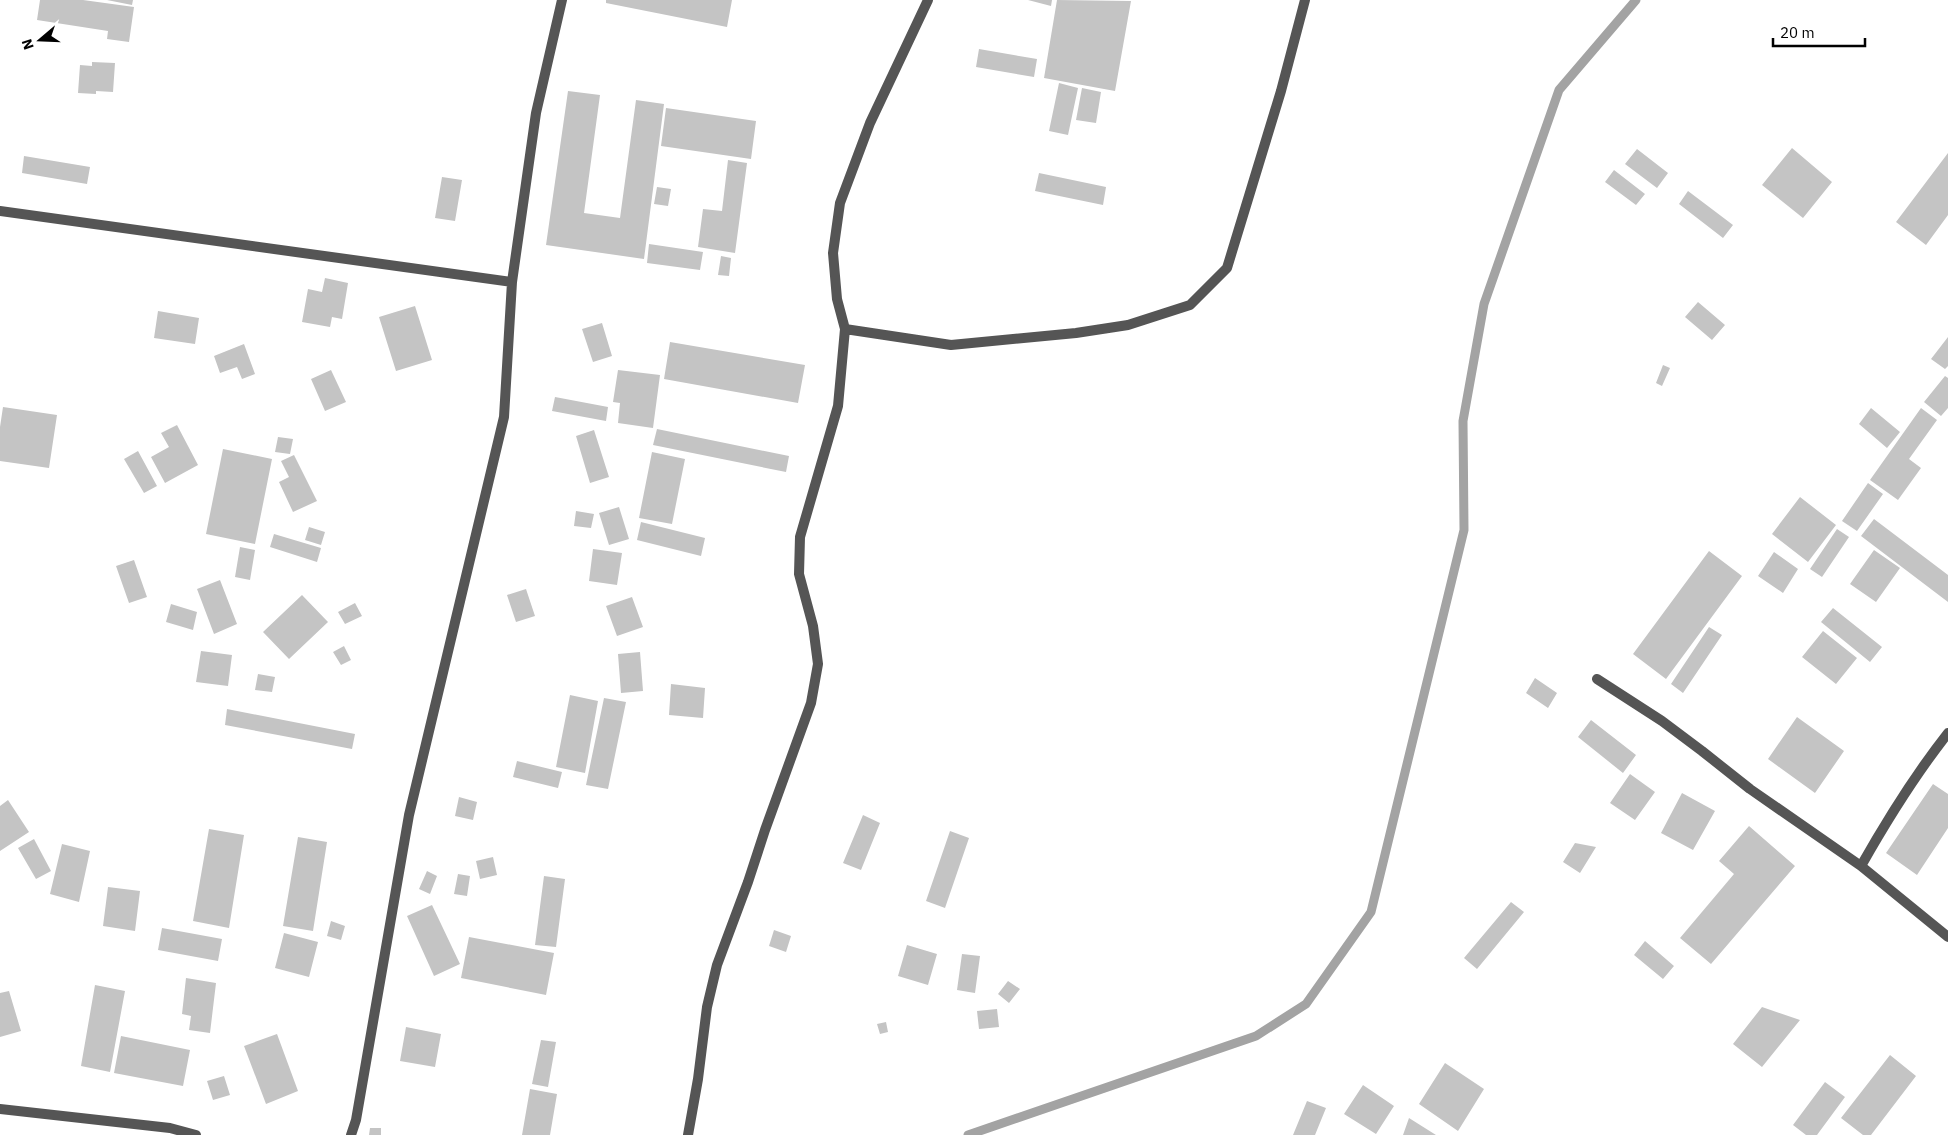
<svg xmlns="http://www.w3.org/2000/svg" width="1948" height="1135" font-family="'IBM Plex Sans',sans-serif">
<rect width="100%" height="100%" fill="#fff"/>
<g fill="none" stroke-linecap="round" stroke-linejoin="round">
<path stroke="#a3a3a3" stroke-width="9" d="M968,1135L1256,1036L1306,1004L1371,912L1464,530L1463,421L1484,304L1559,90L1636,0"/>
</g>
<path fill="#c4c4c4" d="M40,0H83L134,7L129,42L107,39L108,31L37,20Z
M107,0H133L132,5Z
M606,0H732L727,27L606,3Z
M1028,0H1052L1051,6Z
M1057,0L1131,1L1115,91L1044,78Z
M979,49L1037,59L1034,77L976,67Z
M92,62L115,63L113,92L96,91V94L78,93L80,65L92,66Z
M1059,83L1078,88L1068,135L1049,131Z
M1082,88L1101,92L1096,123L1076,120Z
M568,91L600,95L584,213L620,218L636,100L664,104L644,259L546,245Z
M666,108L756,121L751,159L661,146Z
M1792,148L1832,182L1803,218L1762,185Z
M1637,149L1668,173L1657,188L1625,164Z
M1948,153V215L1926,245L1896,222Z
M24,156L90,167L87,184L22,173Z
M728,160L747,163L735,253L698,247L703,209L722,211Z
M1614,170L1645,194L1636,205L1605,182Z
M1039,173L1106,187L1103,205L1035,191Z
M442,177L462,180L455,221L435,218Z
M657,187L671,189L668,206L654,204Z
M1688,191L1733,225L1723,238L1679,204Z
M649,244L703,252L700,270L647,263Z
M721,256L731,258L729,276L718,275Z
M325,278L348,283L342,319L332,317L330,327L302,322L308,289L322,292Z
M1698,302L1725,325L1712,340L1685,317Z
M415,306L432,360L396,371L379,317Z
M158,311L199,318L195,344L154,338Z
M602,323L612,356L593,362L582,329Z
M1948,337V366L1945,369L1931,359Z
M670,342L805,365L798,403L664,379Z
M244,344L255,374L242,379L237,367L220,373L214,356Z
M1663,365L1670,368L1662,386L1656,383Z
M331,370L346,402L325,411L311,379Z
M618,370L660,375L653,428L618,423L620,403L613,402Z
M1945,376L1948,378V408L1941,416L1924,402Z
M555,397L608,407L606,421L552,411Z
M3,407L57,415L49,468L0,461V427Z
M1871,408L1900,432L1887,448L1859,424Z
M1921,408L1937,420L1909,459L1921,468L1898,500L1870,480Z
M177,425L198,465L165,483L151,457L169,447L161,433Z
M657,429L789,456L786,472L653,445Z
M594,430L609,477L590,483L576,436Z
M278,437L293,439L290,454L275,452Z
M223,449L272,459L255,544L206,534Z
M138,451L157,486L144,493L124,459Z
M652,452L685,459L672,524L639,518Z
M294,455L317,501L293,512L279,482L289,477L281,461Z
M1868,483L1883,494L1857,531L1842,521Z
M1800,497L1836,525L1808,562L1772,534Z
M619,507L629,539L609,545L599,513Z
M576,511L594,514L591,528L574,526Z
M1874,519L1948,575V602L1861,536Z
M641,522L705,538L701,556L637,540Z
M309,527L325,532L321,545L305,540Z
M1837,529L1849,537L1822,577L1810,569Z
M274,534L321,548L317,562L270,547Z
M240,547L255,550L250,580L235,577Z
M593,549L622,553L617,585L589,581Z
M1874,550L1900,568L1876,602L1850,584Z
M1709,551L1742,576L1666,679L1633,654Z
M1774,552L1798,569L1783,593L1758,576Z
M134,560L147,597L129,603L116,566Z
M220,580L237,624L214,634L197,589Z
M526,589L535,616L516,622L507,595Z
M302,595L328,622L289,659L263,632Z
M632,597L643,627L617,636L606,606Z
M355,603L362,616L345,624L338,612Z
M171,604L197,612L193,630L166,622Z
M1833,608L1882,647L1870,662L1821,622Z
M1709,627L1722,635L1683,693L1671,684Z
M1823,631L1857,658L1836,684L1802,657Z
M344,646L351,660L341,665L333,652Z
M201,651L232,655L228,686L196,682Z
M640,652L643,691L621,693L618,654Z
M258,674L275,677L272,692L255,690Z
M1535,678L1557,693L1548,708L1526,693Z
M671,684L705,688L703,718L669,715Z
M570,695L598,701L585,773L556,767Z
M604,698L626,702L608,789L586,785Z
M227,709L355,734L352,749L225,725Z
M1797,717L1844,751L1815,793L1768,759Z
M1591,720L1636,755L1623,773L1578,737Z
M517,761L562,772L558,788L513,777Z
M1630,774L1655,792L1635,820L1610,803Z
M1933,784L1948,794V828L1917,875L1886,853Z
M1682,793L1715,811L1693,850L1661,833Z
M459,797L477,802L473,820L455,816Z
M8,800L29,832L0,851V806Z
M863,815L880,823L861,870L843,863Z
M1749,826L1795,866L1711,964L1680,938L1734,874L1719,861Z
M209,829L244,835L229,928L193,921Z
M950,831L969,838L945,908L926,901Z
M298,837L327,842L313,931L283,926Z
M34,839L51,871L36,879L18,848Z
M1575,843L1596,847L1580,873L1563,862Z
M62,844L90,851L79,902L50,894Z
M493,857L497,875L480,879L476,861Z
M427,871L437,876L430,894L419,889Z
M458,874L470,876L467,896L454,894Z
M544,876L565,879L556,947L535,945Z
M108,887L140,891L135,931L103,926Z
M1511,902L1524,912L1477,969L1464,958Z
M432,905L460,964L434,976L407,916Z
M331,921L345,926L341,940L327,936Z
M162,928L222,939L218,961L158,950Z
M774,930L791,936L786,952L769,946Z
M284,933L318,942L309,977L275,968Z
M469,937L554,953L546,995L461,978Z
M1645,941L1674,966L1663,979L1634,955Z
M907,945L937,954L928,985L898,976Z
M962,954L980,956L975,993L957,990Z
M186,978L216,983L210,1033L189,1030L191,1016L182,1014Z
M1008,981L1020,989L1009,1003L998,994Z
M95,985L125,991L110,1072L81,1066Z
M9,991L21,1031L0,1037V993Z
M1762,1007L1800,1020L1762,1067L1733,1044Z
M997,1009L999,1027L979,1029L977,1011Z
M886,1022L888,1032L880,1034L877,1024Z
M406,1027L441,1034L435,1067L400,1061Z
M277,1034L298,1091L266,1104L244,1046Z
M121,1036L190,1050L183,1086L114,1073Z
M541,1040L556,1042L548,1087L532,1084Z
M1890,1055L1916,1076L1871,1135H1863L1841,1118Z
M1445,1063L1484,1089L1458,1131L1419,1104Z
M224,1076L230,1095L213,1100L207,1081Z
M1825,1082L1845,1097L1817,1135H1806L1793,1125Z
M1363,1085L1394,1106L1376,1134L1344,1114Z
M530,1089L557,1094L550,1135H522Z
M1307,1101L1326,1108L1315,1135H1293Z
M1409,1118L1436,1135H1403Z
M370,1128H381V1135H369Z"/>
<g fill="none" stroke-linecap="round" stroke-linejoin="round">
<path stroke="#555" stroke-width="10" d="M0,211L512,282
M845,329L951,345L1076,333L1128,325L1190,305L1227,268L1281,91L1305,0
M1597,679L1662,721L1702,751L1750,789L1861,866C1887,820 1915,775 1948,733
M1861,866L1948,937
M0,1109L170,1128L196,1135
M351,1135L356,1120L409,815L504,417L512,282L536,113L562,0
M688,1135L698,1079L707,1007L717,965L748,882L765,830L811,703L818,664L813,626L799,574L800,537L838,406L845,329L837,299L833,253L840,203L870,123L928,0"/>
</g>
<g transform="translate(40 40) rotate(251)" stroke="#ffffff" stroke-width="4" paint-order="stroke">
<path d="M0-4L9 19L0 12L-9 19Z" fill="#000000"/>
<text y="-8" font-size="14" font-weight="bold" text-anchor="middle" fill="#000000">N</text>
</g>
<path d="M1773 38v8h92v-8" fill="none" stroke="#000000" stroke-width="2.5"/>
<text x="1780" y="38" font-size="15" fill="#000000" stroke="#ffffff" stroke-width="4" paint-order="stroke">20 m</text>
</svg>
